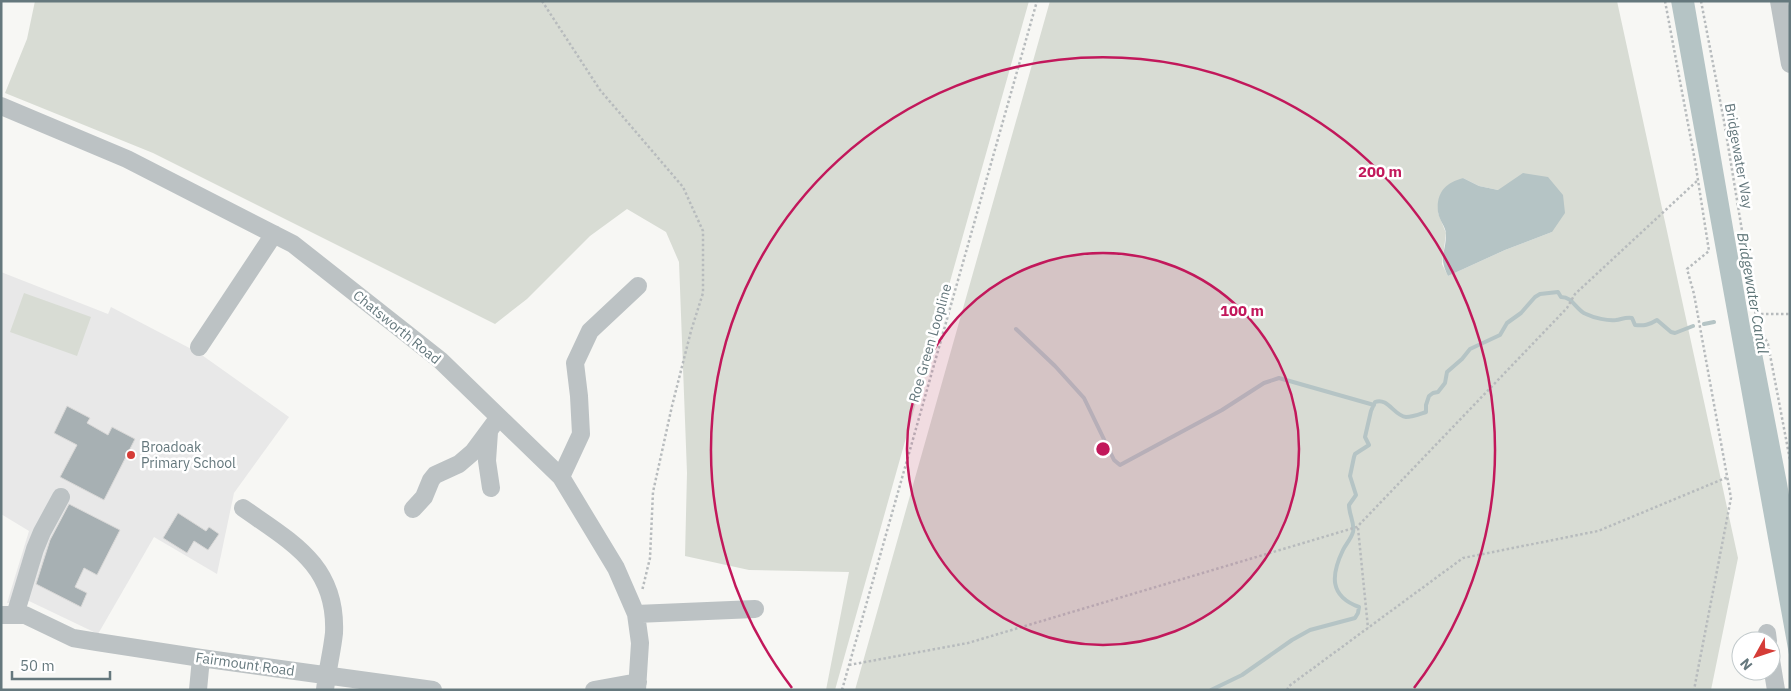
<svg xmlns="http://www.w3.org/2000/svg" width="1791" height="691" font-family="'IBM Plex Sans',sans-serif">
<rect width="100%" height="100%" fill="#f7f7f4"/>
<path fill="#e8e8e8" d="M1,272L108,314L111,307L199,353L289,417L234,493L217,574L154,537L98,634L29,601L7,603L29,531L1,514Z"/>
<path fill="#d8dcd4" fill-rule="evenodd" d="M35,1H1029L835,690H826L849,572L749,570L685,556L687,473L679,262L666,232L627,209L590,236L527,299L495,324L153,153L5,93L27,39Z
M1050,1H1617L1738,558L1711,690H855ZM1463,178L1479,186L1498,190L1552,232L1505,250L1448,276L1442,264L1446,233L1438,213L1441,193Z
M24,293L91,317L77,356L10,332Z"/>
<path fill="#b5c4c5" d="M1671,1H1694L1751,332L1762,353L1787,483L1790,501V660Z
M1523,173L1548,177L1563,195L1565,213L1552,232L1505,250L1448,276C1438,256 1446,254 1446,234C1446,227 1439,220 1438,212C1436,193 1445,183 1463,178L1479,186L1498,190Z"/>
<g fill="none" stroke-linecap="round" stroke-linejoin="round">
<path stroke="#b5c4c5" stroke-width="4" d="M1704,324L1714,322
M1016,329L1055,366L1084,398L1114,460L1120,465L1222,410L1264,383L1279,378L1374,405
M1211,690L1242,675L1292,640L1310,630L1355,618L1358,613L1359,607C1329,596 1331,575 1343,550C1346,544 1351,539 1353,532C1355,523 1349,515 1349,505L1356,495L1350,476L1354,457L1355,454L1369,445L1365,437L1371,411L1375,402C1388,397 1394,416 1406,417C1413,417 1420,414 1426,412V405L1429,396L1433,393L1438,392L1445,383L1447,372L1462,359L1470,349L1500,335L1507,323L1521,313L1535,297L1540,294L1558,292L1561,297C1573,297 1576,310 1586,314C1594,318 1608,321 1616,320C1622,319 1626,317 1632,318L1635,325C1644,326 1649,325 1657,320L1671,332L1675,333L1693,326"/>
</g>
<path fill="#a7b0b3" stroke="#d9d8d7" d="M67,406L90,418L87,423L108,435L112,427L135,439L104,500L60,477L77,445L54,433Z
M69,504L120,530L97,575L84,568L75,587L87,593L81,607L36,584L50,540Z
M178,513L206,531L209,527L219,534L208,550L194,541L187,553L163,538Z"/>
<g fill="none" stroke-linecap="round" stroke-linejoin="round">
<path stroke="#b7bbbd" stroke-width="2.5" stroke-dasharray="2.5 2.5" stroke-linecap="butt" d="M542,1L600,90L683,187L703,231V293L691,331L672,406L653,492L650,558L642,591
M1665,1L1695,161L1709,251L1687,269L1694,294L1731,498L1694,690
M1701,1L1724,121L1757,322L1768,344L1790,460
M1756,314H1790
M1358,528L1368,628
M849,665L968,643L1357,527L1567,308L1575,294L1698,180
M842,690L1037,1
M1287,690L1289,686L1463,558L1598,531L1728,477"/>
<path stroke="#bcc2c4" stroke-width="18" d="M1779,1L1790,64
M1,106L127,159L293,244L440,360L561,477L616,568L636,614L640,643L637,690
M199,347L274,234
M489,432L487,461L491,488
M561,477L581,434L579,396L575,363L590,331L638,286
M243,508C291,542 337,565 334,633C332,652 327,671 325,690
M413,509L424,497L431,480L435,475L459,464L473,452L499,417
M636,614L755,609
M1,615H25L73,638L97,642L201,658L433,690
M15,615L35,549L42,532L61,497
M1767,633L1768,641
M1771,660L1776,690
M198,690L201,658
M594,690L638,682"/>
</g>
<circle cx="1103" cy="449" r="196" fill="#c2185b" fill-opacity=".12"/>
<g fill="none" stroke="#c2185b" stroke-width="2.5">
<circle cx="1103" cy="449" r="196"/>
<path d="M792 688A392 392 0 1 1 1414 688"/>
</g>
<circle fill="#d53c37" stroke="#fff" stroke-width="2" cx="131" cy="455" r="5"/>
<g text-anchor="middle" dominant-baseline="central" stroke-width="5" stroke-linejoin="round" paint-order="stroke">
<g font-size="14" fill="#65787d" stroke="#fff">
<text transform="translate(1739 156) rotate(80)">Bridgewater Way</text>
<text transform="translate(397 327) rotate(39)">Chatsworth Road</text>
<text transform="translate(930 343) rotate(-74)">Roe Green Loopline</text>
<text transform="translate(245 664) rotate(8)">Fairmount Road</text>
</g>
<g font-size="14" fill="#65787d" stroke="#fff" text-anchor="start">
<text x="141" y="447">Broadoak<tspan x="141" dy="16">Primary School</tspan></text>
</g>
<g font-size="15" font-style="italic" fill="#5f7678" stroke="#fff">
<text transform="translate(1753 293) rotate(80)">Bridgewater Canal</text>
</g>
</g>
<circle cx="1103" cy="449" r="8" fill="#c2185b" stroke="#fff" stroke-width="2.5"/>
<g font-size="15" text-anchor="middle" font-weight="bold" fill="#c2185b" stroke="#fff" stroke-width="5" stroke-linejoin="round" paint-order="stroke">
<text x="1380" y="177">200 m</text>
<text x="1242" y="316">100 m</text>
</g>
<rect width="1791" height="691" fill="none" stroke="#65787d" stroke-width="5"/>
<g transform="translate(1756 656) rotate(230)"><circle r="24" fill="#ffffff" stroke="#c1c9cb"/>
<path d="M0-4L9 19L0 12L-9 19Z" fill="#d53c37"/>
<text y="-8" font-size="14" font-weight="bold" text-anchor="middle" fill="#65787d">N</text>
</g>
<path d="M12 671v8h98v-8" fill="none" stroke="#65787d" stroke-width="2.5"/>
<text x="20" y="671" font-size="15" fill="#65787d" stroke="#ffffff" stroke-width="4" paint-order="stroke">50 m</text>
</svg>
